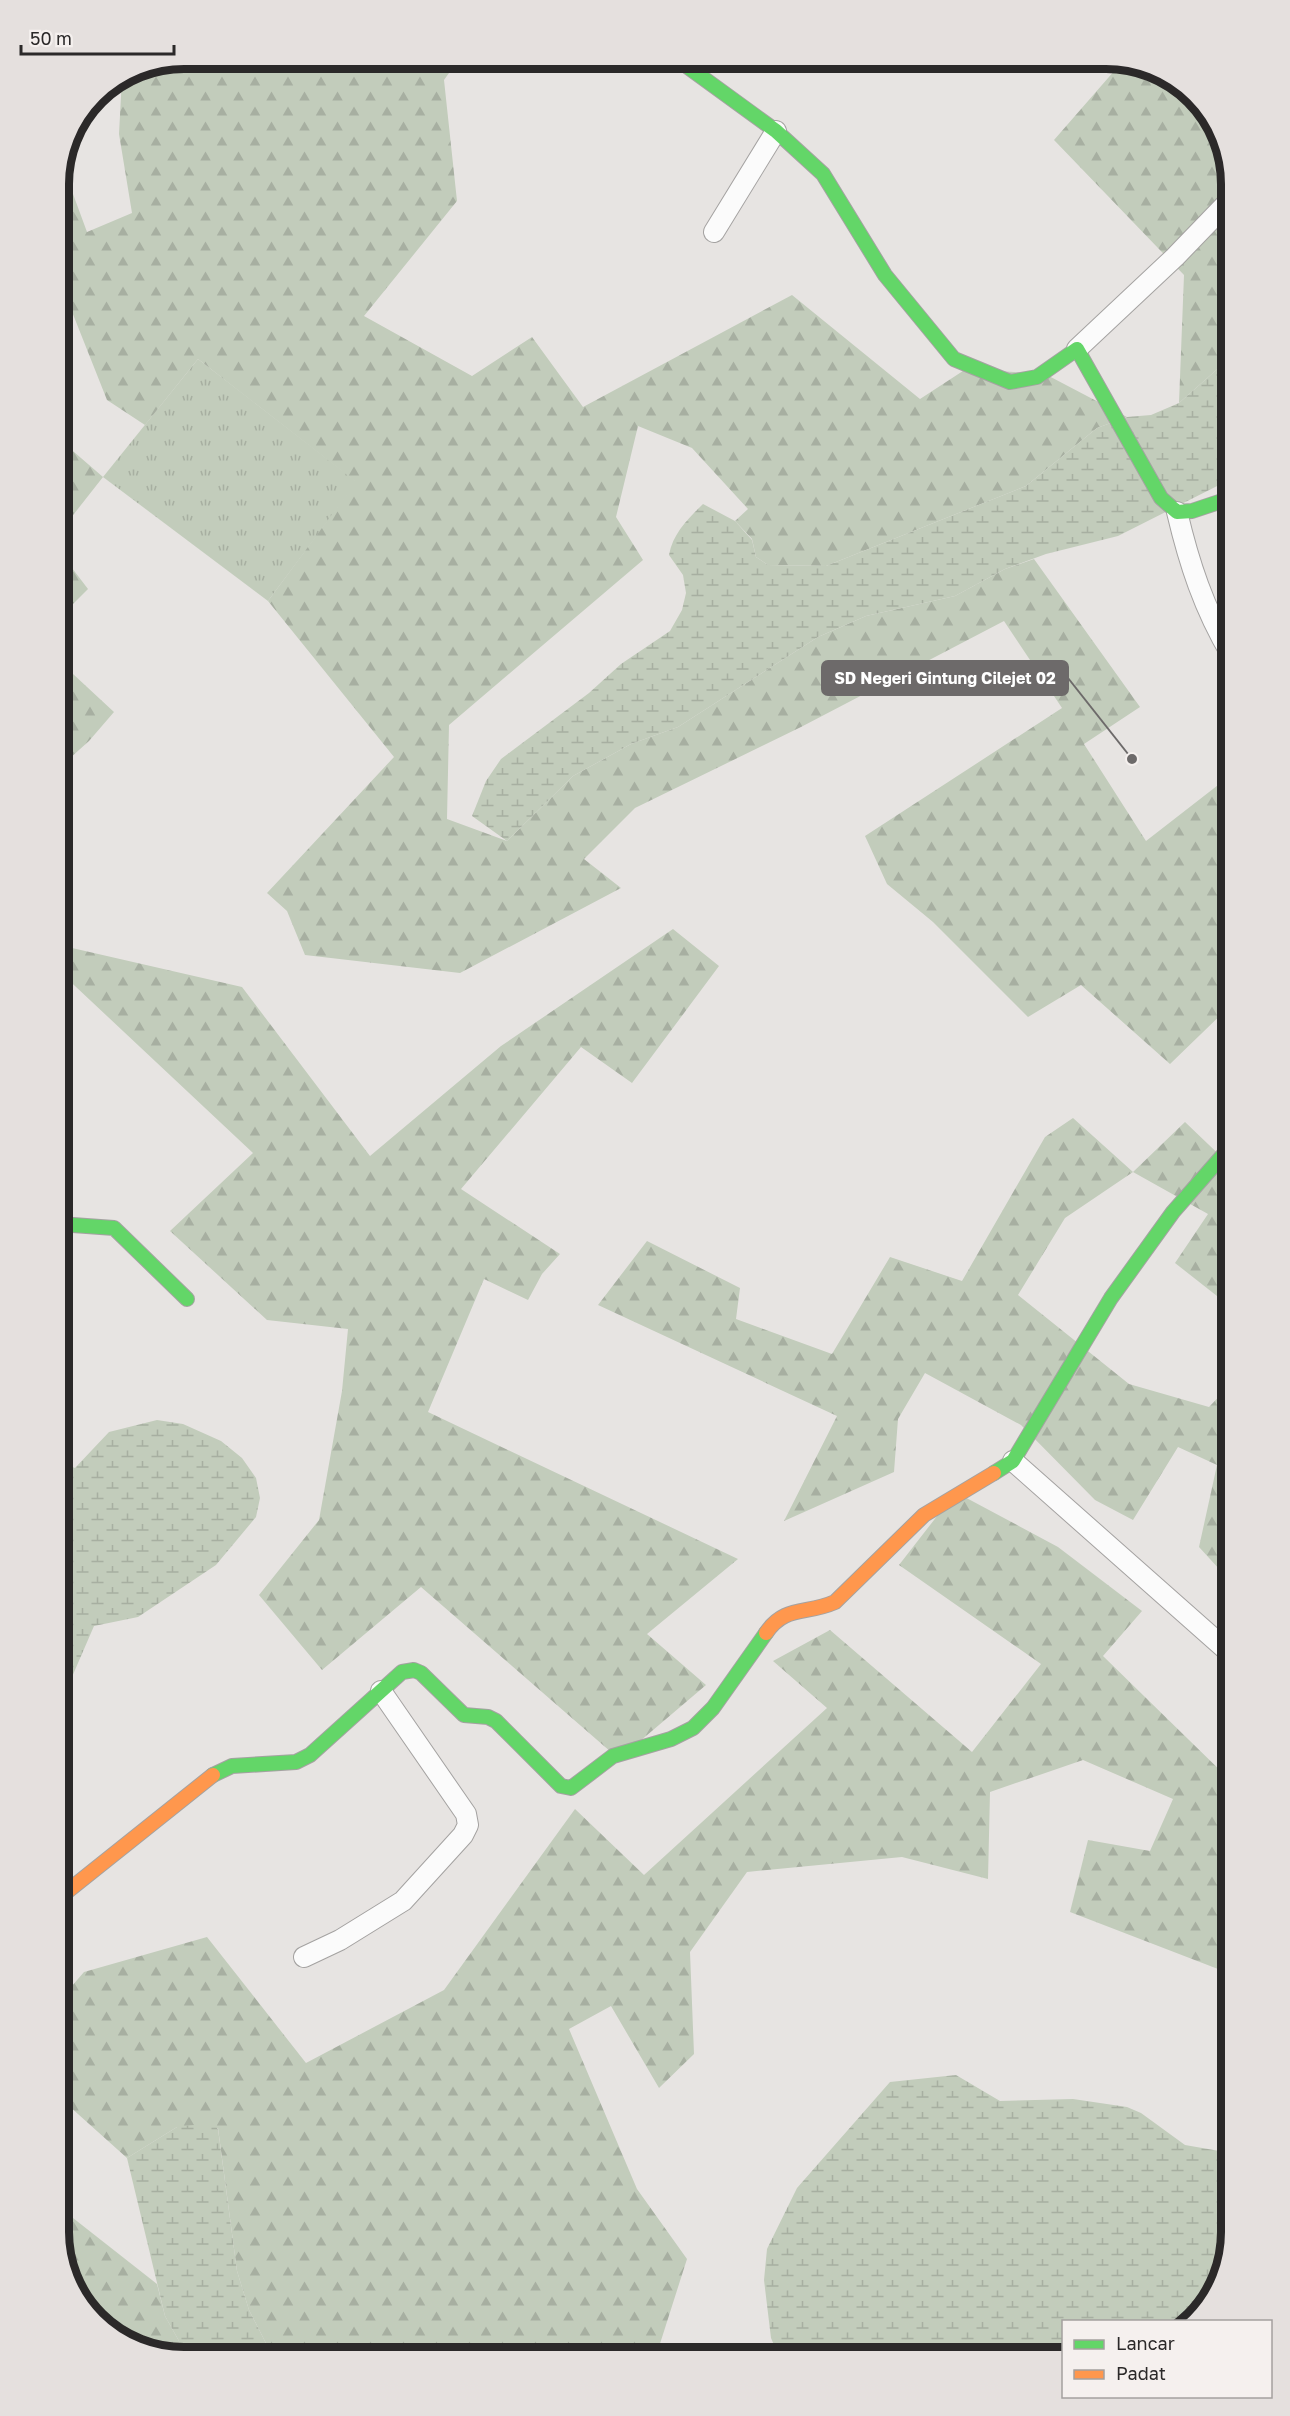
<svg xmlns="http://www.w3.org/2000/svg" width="1290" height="2416" font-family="'Golos Text',sans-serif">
<defs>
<pattern id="grass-tufts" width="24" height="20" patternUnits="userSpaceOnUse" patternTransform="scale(1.5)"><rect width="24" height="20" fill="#c2ccbb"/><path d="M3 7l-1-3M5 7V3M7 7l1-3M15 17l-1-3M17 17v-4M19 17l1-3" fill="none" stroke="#a7afa1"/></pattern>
<pattern id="forest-firs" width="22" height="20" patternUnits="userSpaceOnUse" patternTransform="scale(1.5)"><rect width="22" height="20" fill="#c2ccbb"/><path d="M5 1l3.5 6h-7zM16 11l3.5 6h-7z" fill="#a7afa1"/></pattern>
<pattern id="wetland-marsh" width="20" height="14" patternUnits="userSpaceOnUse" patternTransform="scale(1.5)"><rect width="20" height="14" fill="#c2ccbb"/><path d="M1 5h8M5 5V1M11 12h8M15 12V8" fill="none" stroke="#a7afa1"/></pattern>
</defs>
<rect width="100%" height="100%" fill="#e7e4e2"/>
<path fill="url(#grass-tufts)" d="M198,359L357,482L268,601L103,477Z"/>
<path fill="url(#forest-firs)" d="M184,59H459L444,80L457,201L364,316L472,376L532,337L583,407L792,295L920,399L966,369L1045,374L1127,417L1097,428L1026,486L826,566L768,565L756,557L752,539L735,521L748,509L692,448L638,426L616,517L643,560L449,725L447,819L507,841L573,776L631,744L678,727L818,637L866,616L955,596L1005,569L1034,559L1140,707L1084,744L1146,841L1231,775V1005L1170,1064L1081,985L1028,1017L933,922L887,884L865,836L1062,708L1004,621L801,727L635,808L584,859L621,888L460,973L305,955L287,911L267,893L394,757L268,601L356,482L198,359L145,425L107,400L59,279V176L62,164L87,232L132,213L119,134L122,77L136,68Z
M1122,62L1182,84L1222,136L1231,184V357L1179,403L1184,275L1054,140Z
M59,439L103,477L59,533Z
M59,551L88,589L59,618Z
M59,661L114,712L89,741L59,768Z
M673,929L719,966L632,1083L581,1047L461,1189L560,1254L542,1274L528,1300L484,1279L428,1412L738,1559L647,1634L706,1685L619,1759L421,1587L322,1670L259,1595L319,1520L342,1391L348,1329L267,1320L170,1231L253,1153L59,971V945L242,987L370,1156L501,1046Z
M1073,1118L1133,1172L1185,1122L1231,1166V1307L1175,1263L1208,1214L1133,1172L1065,1218L1018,1295L1129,1384L1209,1407L1231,1384V1582L1199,1547L1217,1465L1178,1447L1133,1520L1095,1500L1021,1425L925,1373L898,1419L894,1472L784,1521L837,1416L598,1305L647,1241L740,1288L736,1319L832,1354L890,1257L962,1281L1045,1137Z
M959,1494L1058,1547L1142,1611L1103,1656L1231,1781V1974L1070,1912L1088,1840L1150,1851L1173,1799L1083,1760L990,1792L988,1879L902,1857L747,1872L690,1952L694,2054L659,2088L611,2006L569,2029L637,2189L687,2259L658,2350L669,2357H273L249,2310L237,2271L218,2128L177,2127L127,2158L59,2097V2001L84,1972L207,1937L306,2063L444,1990L575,1809L644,1875L827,1708L773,1661L830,1630L972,1752L1041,1664L899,1565L941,1511Z
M59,2207L157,2284L165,2316L179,2341L181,2357L114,2336L68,2280L59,2232Z"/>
<path fill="url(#wetland-marsh)" d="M1231,357V479L1118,536L1046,554L1005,569L955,596L866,616L818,637L678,727L631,744L573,776L507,841L472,816L486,781L501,759L589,693L621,664L670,631L682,610L686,593L683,575L669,555C673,533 688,519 703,504L735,521L752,540L756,557L768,565L826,566L1026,486L1097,428L1127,417L1151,415L1179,403Z
M157,1420L183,1424L221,1441L242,1458L256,1478L260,1498L256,1517L216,1565L138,1617L94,1626L59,1707V1462L75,1468L109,1432Z
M956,2075L1000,2101L1073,2099L1127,2107L1141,2113L1185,2145L1231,2153V2232L1210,2302L1186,2321L1064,2322L1063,2357H779L771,2338L764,2280L767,2249L797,2188L890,2082Z
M212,2123L218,2129L237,2271L249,2310L273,2357H181L179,2341L165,2316L127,2158L177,2127Z"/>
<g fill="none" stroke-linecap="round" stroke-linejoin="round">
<defs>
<path id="street" d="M714,232L776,131
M1077,349L1175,257L1231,199
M1177,512C1189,563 1204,609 1231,654
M1013,1461L1231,1654
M304,1957L340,1940L403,1901L463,1835L468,1825L466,1814L381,1691"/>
<path id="fast" d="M677,59L776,131L823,174L885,275L954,359L1010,382L1037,377L1077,349L1161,498L1177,512L1192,511L1231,498
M59,1224L114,1228L187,1299
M994,1473L1013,1461L1111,1298L1173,1212L1231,1146
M213,1775L232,1766L296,1762L310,1755L402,1672L414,1670L421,1673L464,1715L488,1717L496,1721L561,1786L571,1788L613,1756L671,1739L693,1728L713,1708L766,1633"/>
<path id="slow" d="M766,1633C785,1605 806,1615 835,1602L924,1515L994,1473
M59,1898L213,1775"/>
</defs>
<use href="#street" stroke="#a4a2a1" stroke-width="22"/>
<use href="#fast" stroke="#a4a2a1" stroke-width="16"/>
<use href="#slow" stroke="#a4a2a1" stroke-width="16"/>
<use href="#street" stroke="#fbfbfb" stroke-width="20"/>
<use href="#fast" stroke="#63d668" stroke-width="14"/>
<use href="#slow" stroke="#ff974d" stroke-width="14"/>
</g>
<path d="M0 0H1290V2416H0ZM184 69H1106A115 115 0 0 1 1221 184V2232A115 115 0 0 1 1106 2347H184A115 115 0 0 1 69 2232V184A115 115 0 0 1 184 69Z" fill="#e5e0de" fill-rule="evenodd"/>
<path fill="none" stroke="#2b2929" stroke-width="8" d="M184 69H1106A115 115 0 0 1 1221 184V2232A115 115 0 0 1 1106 2347H184A115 115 0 0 1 69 2232V184A115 115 0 0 1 184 69Z"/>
<path fill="none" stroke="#6d6a6a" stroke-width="2" d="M1132 759L1068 678"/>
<circle fill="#6d6a6a" stroke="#f5f0ee" stroke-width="2" cx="1132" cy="759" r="6"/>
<rect fill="#6d6a6a" stroke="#6d6a6a" stroke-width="2" x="822" y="661" width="246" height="34" rx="6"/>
<g font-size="16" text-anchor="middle" font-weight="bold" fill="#fff">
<text x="945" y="684">SD Negeri Gintung Cilejet 02</text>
</g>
<rect x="1062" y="2320" width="210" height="78" fill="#f5f0ee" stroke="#a4a09f" stroke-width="1.5"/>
<rect x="1074" y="2340" width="30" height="9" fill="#63d668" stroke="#a4a09f" stroke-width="1.5"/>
<text x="1116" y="2350" font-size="18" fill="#2b2929">Lancar</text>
<rect x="1074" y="2370" width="30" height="9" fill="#ff974d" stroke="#a4a09f" stroke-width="1.5"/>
<text x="1116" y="2380" font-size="18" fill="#2b2929">Padat</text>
<path d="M21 45v9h153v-9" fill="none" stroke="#2b2929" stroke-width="3"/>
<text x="30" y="45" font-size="18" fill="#2b2929" stroke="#f5f0ee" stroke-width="4.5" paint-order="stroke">50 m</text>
</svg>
